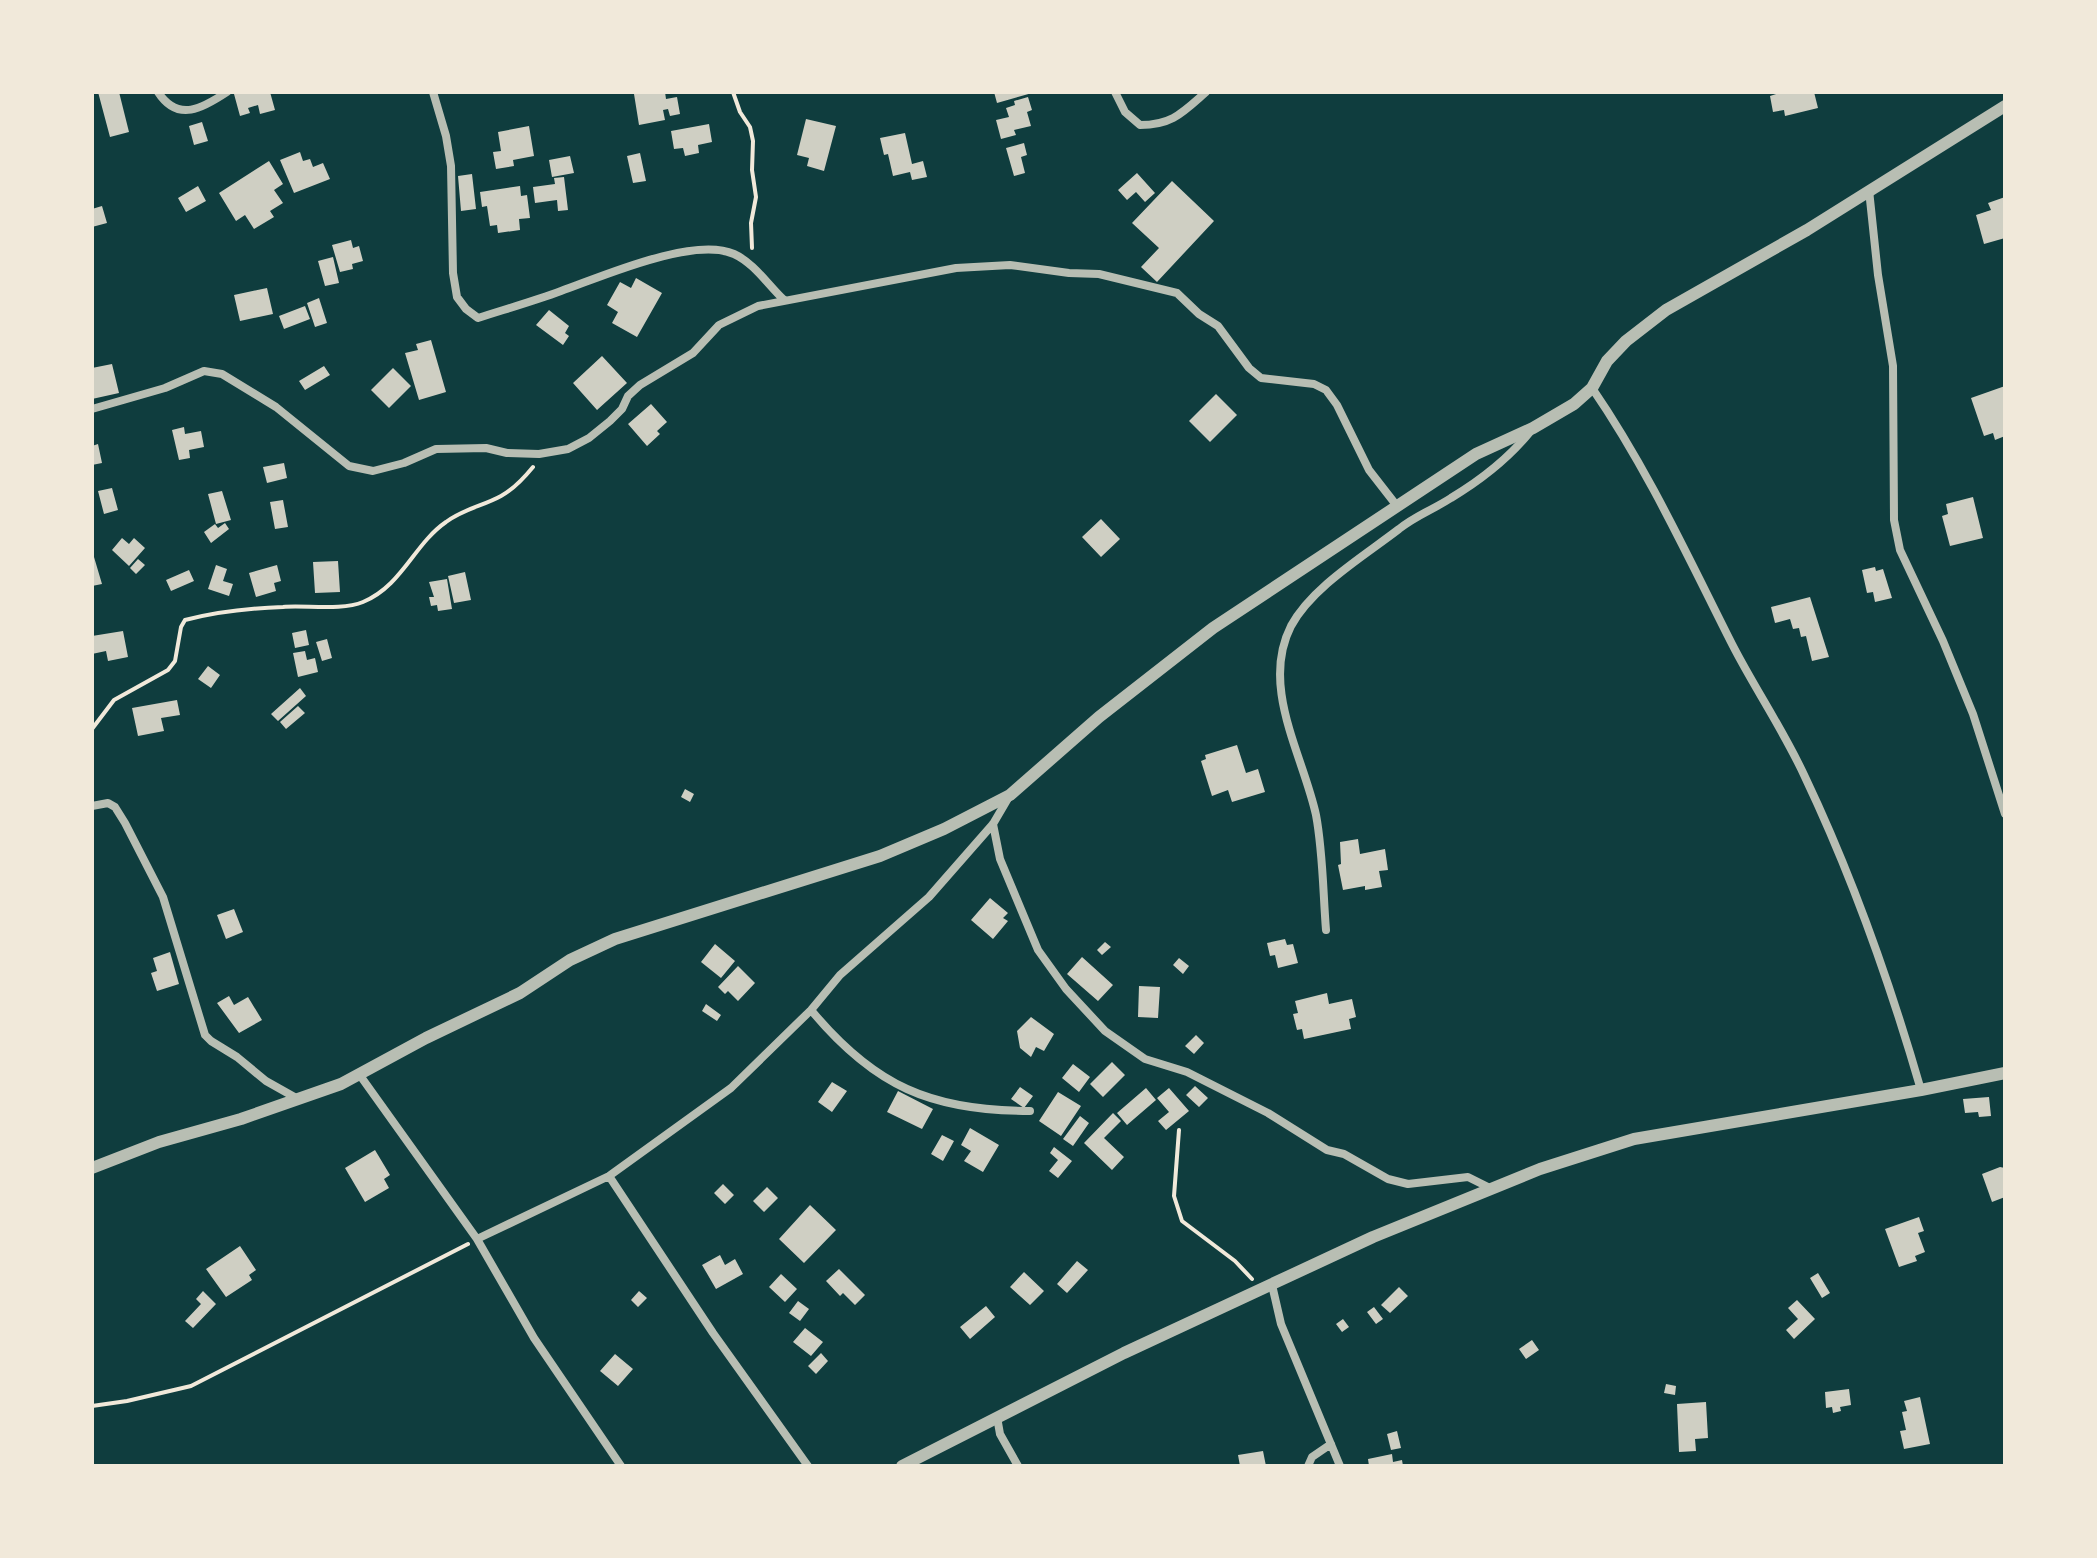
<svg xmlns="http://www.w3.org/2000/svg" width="2097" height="1558" font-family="'Titillium Web',sans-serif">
<rect width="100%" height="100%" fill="#0f3d3e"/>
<path fill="#cfcfc3" d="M98,92H119L129,132L110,137Z
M240,92H270L275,110L260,114L258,105L248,108L250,113L240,116L234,94Z
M646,92H665L666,99L677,97L680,114L670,116L668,109L663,110L665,120L639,125L634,94Z
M994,92H1032V93L997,103Z
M1782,92H1814L1818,108L1785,116L1784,110L1773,112L1770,96Z
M1028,97L1032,110L1027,112L1031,126L1014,130L1016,135L1001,139L996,120L1009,117L1006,108L1015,105L1014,101Z
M806,119L836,126L824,171L807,166L809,158L797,155Z
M202,122L208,141L194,145L189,126Z
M709,124L712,142L698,145L699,153L685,156L683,148L674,149L671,131Z
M529,126L534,156L513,160L514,166L496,169L493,152L501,151L498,132Z
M905,133L912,164L923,161L927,177L912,180L910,172L893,176L888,154L884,155L880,138Z
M1024,143L1027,155L1021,157L1025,173L1014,176L1006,148Z
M300,152L303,161L310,159L313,167L323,163L330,179L294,193L280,160Z
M640,153L646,181L633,183L627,156Z
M570,156L574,173L552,177L549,160Z
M269,161L283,184L274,190L283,203L270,211L274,217L254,229L245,215L236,221L219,193Z
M1137,173L1155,193L1145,202L1136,192L1127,200L1118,190Z
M472,174L476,209L461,211L458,176Z
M564,177L568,210L558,211L557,200L535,203L533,187L555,184L554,178Z
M1172,181L1214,221L1157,282L1141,267L1159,248L1132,223Z
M198,186L206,201L186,212L178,198Z
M520,186L521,196L527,195L530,218L519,219L520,230L498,233L497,225L490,226L487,206L482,207L480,192Z
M2005,197V238L1984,244L1976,215L1991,210L1988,203Z
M102,206L107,223L92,227V209Z
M351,240L353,248L359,246L363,261L352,264L353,269L340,272L332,245Z
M333,257L339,283L325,286L318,261Z
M636,278L662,293L637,337L612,323L618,312L607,305L620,282L631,288Z
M267,288L273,314L240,321L234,295Z
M319,298L327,323L315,327L307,303Z
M305,306L310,319L284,329L279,316Z
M549,310L569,326L565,333L569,336L563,345L536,325Z
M431,340L446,392L419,400L405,353L418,350L416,344Z
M602,356L627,383L597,410L573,383Z
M112,364L119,393L92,399V368Z
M324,366L330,375L305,390L299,381Z
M393,368L411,386L389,408L371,390Z
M2005,386V436L1995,440L1993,433L1984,436L1971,398Z
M1216,394L1237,415L1210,442L1189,421Z
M651,404L667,422L657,431L660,434L647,446L628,424Z
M184,427L185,434L201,431L204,447L189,450L190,458L179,460L172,430Z
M98,444L102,463L92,465V446Z
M284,463L287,478L267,483L263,467Z
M112,488L118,510L104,514L98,491Z
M222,491L231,520L216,524L208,494Z
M1973,497L1983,538L1950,546L1942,516L1948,514L1946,504Z
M283,500L288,527L275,529L270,502Z
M1101,519L1120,539L1101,557L1082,537Z
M225,523L229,529L211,543L204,532L215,524L218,528Z
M122,538L129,544L134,538L145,548L129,566L112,550Z
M92,557H94L102,584L92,586Z
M138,559L145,565L136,574L130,568Z
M338,561L340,592L315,593L313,562Z
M216,565L227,569L223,581L233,584L229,596L208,589Z
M277,565L281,581L274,583L276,591L256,597L249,573Z
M1875,567L1876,571L1883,569L1892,598L1875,602L1873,592L1867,593L1862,570Z
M189,570L194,581L171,591L166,580Z
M465,572L471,600L454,603L448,576Z
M447,579L452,609L438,611L437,605L431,606L429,597H434L429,582Z
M1810,597L1829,657L1812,661L1806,636L1801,637L1799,628L1793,629L1790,619L1775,623L1771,607Z
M306,630L309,645L295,648L292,633Z
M123,631L128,657L108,661L106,651L92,654V636Z
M327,639L332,658L322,661L316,642Z
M305,651L307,660L315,658L318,672L298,677L293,653Z
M208,666L220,675L211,688L198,679Z
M300,688L306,696L278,721L271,714Z
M177,700L180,715L161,718L164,731L138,736L132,708Z
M298,706L305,713L286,729L280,722Z
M1237,745L1246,773L1258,769L1265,792L1232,802L1228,790L1212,796L1201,761L1206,759L1205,755Z
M685,789L694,794L690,802L681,797Z
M1358,839L1360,854L1385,849L1388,870L1379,871L1382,887L1365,890V886L1343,890L1338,865L1341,864L1340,842Z
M990,898L1008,913L1003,918L1008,921L993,939L971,920Z
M234,909L243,932L226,939L217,915Z
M1285,939L1287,945L1293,944L1298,963L1278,968L1275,955L1270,956L1267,943Z
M1105,942L1111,947L1102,955L1097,950Z
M715,944L735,961L721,978L701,962Z
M170,952L179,984L157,991L151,973L157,971L153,958Z
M1082,957L1113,985L1098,1001L1067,974Z
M1179,958L1189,966L1183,974L1173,965Z
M738,966L755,983L738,1001L728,991L725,994L718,987Z
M1139,986L1160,987L1158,1018L1138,1017Z
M1327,993L1329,1004L1352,999L1356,1017L1349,1019L1351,1029L1304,1039L1302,1029L1297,1030L1293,1014L1298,1013L1295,1001Z
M229,996L234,1005L248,997L262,1020L239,1033L217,1003Z
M706,1004L721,1015L717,1021L702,1011Z
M1031,1017L1054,1034L1044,1051L1036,1047L1031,1057L1020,1048L1017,1031Z
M1196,1035L1204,1043L1194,1054L1185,1046Z
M1112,1062L1125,1075L1103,1097L1090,1084Z
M1073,1064L1090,1077L1079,1092L1062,1078Z
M832,1082L847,1091L832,1112L818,1102Z
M1195,1086L1208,1098L1199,1107L1186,1095Z
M1020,1087L1033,1096L1024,1108L1011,1099Z
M1146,1088L1156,1100L1127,1125L1117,1113Z
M1169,1088L1189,1111L1166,1130L1158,1121L1169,1112L1157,1098Z
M898,1091L933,1109L922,1129L887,1112Z
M1058,1092L1081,1106L1061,1136L1039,1121Z
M1989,1097L1991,1116L1979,1117L1978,1112L1965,1113L1963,1099Z
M1113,1113L1121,1121L1104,1138L1124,1157L1112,1170L1084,1143Z
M1080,1116L1089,1123L1073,1146L1063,1139Z
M970,1128L999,1145L983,1172L964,1161L971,1151L961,1145Z
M942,1135L954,1141L943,1161L931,1154Z
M1054,1147L1072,1161L1058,1178L1049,1171L1058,1160L1050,1153Z
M375,1150L390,1175L384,1179L389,1188L365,1202L345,1168Z
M2000,1167L2005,1168V1197L1992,1202L1982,1174Z
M723,1184L734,1195L725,1204L714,1193Z
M767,1187L778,1198L764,1212L753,1201Z
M810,1205L836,1230L804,1263L779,1239Z
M1919,1217L1924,1231L1918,1233L1925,1252L1915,1256L1917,1261L1899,1267L1885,1229Z
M240,1246L256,1270L249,1275L252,1280L226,1297L206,1269Z
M720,1255L725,1265L735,1259L743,1274L716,1289L702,1265Z
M1077,1261L1088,1270L1067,1293L1057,1284Z
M839,1269L865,1295L855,1305L843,1293L840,1296L826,1281Z
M1024,1272L1044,1291L1030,1305L1010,1287Z
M1818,1273L1830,1293L1822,1298L1810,1278Z
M781,1274L797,1289L785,1302L769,1287Z
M1399,1287L1408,1296L1390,1313L1381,1305Z
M203,1291L216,1304L193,1328L185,1321L201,1304L196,1299Z
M639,1291L647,1298L638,1307L631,1300Z
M1797,1300L1815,1319L1794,1339L1786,1330L1798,1319L1788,1308Z
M798,1301L809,1309L800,1321L789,1313Z
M986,1306L995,1317L970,1339L960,1327Z
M1374,1307L1383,1319L1376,1324L1367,1312Z
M1343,1319L1349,1327L1342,1332L1336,1324Z
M805,1328L823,1342L811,1356L793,1342Z
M1532,1340L1539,1350L1526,1359L1519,1349Z
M821,1353L828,1361L816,1374L808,1366Z
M615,1354L633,1369L618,1386L600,1371Z
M1666,1384L1676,1386L1675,1395L1664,1393Z
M1849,1389L1851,1405L1840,1407L1841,1411L1833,1413L1832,1407L1826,1408L1825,1392Z
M1920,1397L1930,1444L1904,1449L1900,1431L1906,1430L1902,1412L1907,1411L1904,1401Z
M1706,1402L1708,1438L1695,1439L1696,1451L1679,1452L1677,1404Z
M1397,1431L1401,1448L1391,1450L1387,1434Z
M1263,1451L1266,1466H1240L1238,1455Z
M1392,1454L1393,1462L1402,1460L1403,1466H1369L1368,1459Z"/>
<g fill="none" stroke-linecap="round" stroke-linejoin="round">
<path stroke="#f1e9da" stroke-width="4" d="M733,92L740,112L750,127L753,141L752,170L756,197L751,223L752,248
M92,729L114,700L168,670L175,661L181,627L185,620C215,612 252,608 283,607C305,605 342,611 363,602C402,586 414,544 446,522C463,509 483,506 501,496C514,489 524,478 533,467
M1179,1130L1174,1196L1182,1221L1235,1261L1252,1279
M92,1406L127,1401L191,1386L468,1244"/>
<path stroke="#b8beb3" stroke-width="8" d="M158,92C178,123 203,108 227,92
M433,92L446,136L451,166L453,273L457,297L466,309L478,318C506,309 534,301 561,291C601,277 693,236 734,254C754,263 768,285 784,300
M1115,92L1125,112L1140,125C1172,125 1182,113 1206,92
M1869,190L1878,275L1893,366L1894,520L1900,550L1943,641L1973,714L2005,814
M1592,388C1647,468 1688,557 1732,644C1755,689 1784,731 1805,777C1853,878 1890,983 1921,1090
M92,409L165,388L204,371L222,374L276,407L349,466L373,471L404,463L436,449L486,448L507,453L539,454L568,449L589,438L610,421L622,409L628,396L640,385L693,353L719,325L758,306L956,268L1010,265L1069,273L1099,274L1177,293L1199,314L1218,326L1249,368L1261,378L1314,384L1326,390L1337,405L1369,470L1397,506
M92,806L108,803L115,807L125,823L163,897L205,1035L211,1041L237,1057L266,1081L298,1099
M993,824L1000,859L1038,950L1066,989L1105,1031L1145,1059L1187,1072L1268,1113L1327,1150L1344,1154L1388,1179L1408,1184L1468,1177L1492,1189
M1326,930C1323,893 1323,852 1316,815C1303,755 1260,687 1291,626C1312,587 1364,556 1399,529C1415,516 1434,509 1451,498C1481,480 1508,459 1530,432
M811,1010C874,1086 931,1111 1030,1111
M359,1074L477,1239L534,1338L621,1466
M609,1176L713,1333L808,1466
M477,1239L609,1176L731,1088L811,1010L840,975L929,897L993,824L1010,795
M1272,1285L1281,1324L1340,1466
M997,1417L1000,1434L1018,1466
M1308,1466L1312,1457L1331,1444"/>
<path stroke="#b8beb3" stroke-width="12" d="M92,1168L159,1142L241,1119L341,1084L426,1038L520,993L570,960L615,939L880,856L944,829L1010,795L1099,717L1213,628L1476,454L1533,428L1574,404L1592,388L1607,361L1626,341L1666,310L1807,230L2005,106
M902,1466L1124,1353L1373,1237L1540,1169L1634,1139L1921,1090L2005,1073"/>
</g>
<rect width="2097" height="1558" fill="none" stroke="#f1e9da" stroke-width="188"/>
</svg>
